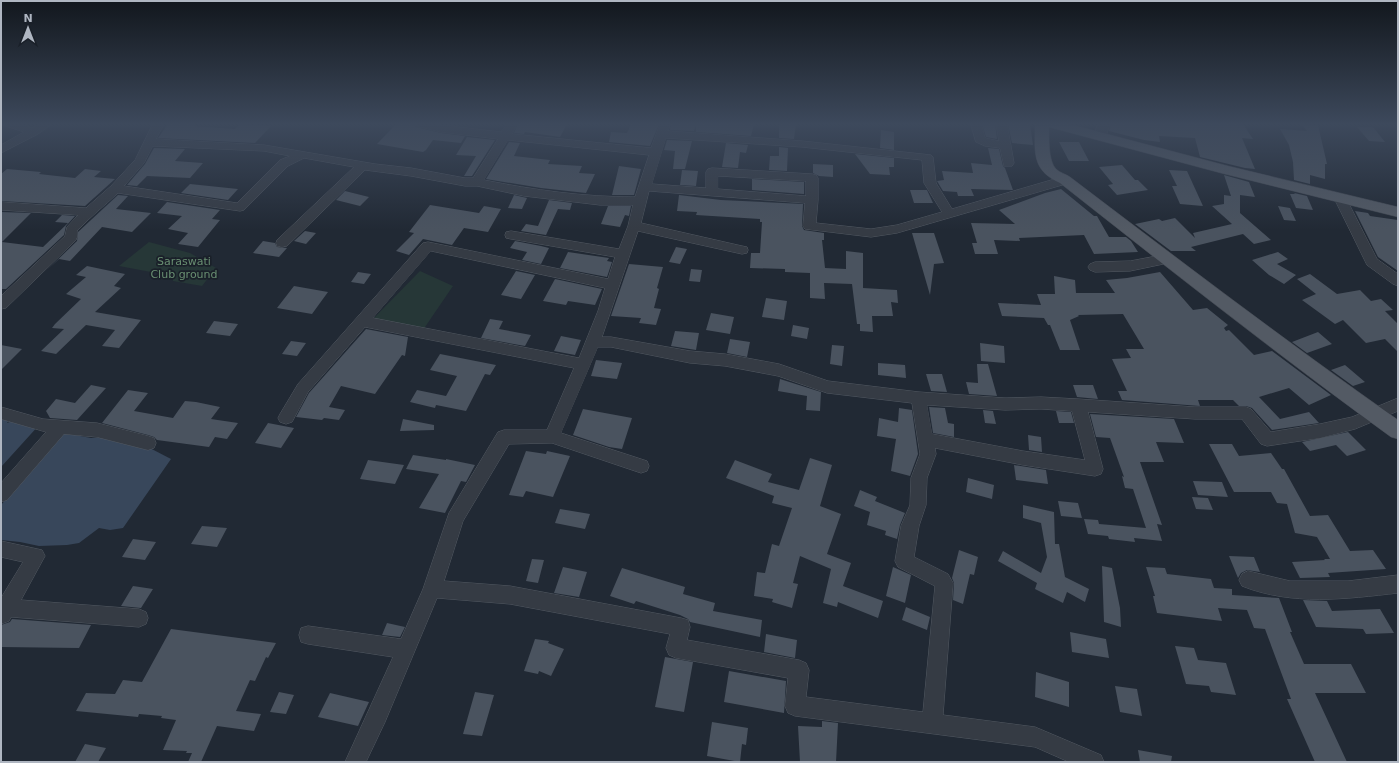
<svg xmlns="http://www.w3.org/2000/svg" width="1399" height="763" font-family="'DejaVu Sans',sans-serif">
<rect width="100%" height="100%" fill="#212934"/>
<path fill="#263737" d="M149,242L190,253L216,268L202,286L173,281L172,276L119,266Z
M420,271L453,286L423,330L371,321Z"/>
<path fill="#38475b" d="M1,419H9L7,423L12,421L40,424L1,467Z
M64,433L91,438L104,437L144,445L171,459L123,528L110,530L99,528L79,543L67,545L39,546L20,542L1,540V505Z"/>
<path fill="#4a535f" d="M168,124H196L194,126L235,129L240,124L271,126L255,143L158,138Z
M396,124H414L416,127L441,133L465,136L461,143L433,140L426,150L423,152L377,144Z
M518,124H567L560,137L525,132L524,134L514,133Z
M631,124H659L650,146L609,142L611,132L627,133Z
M671,124H754L751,136L696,132V124L694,131L670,130Z
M779,124H796L794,139L779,138Z
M982,124H995L997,139L986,137Z
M1008,124H1030L1033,145L1012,143Z
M1111,124H1243L1253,139L1242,138L1255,169L1245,168L1200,157L1195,138L1159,136L1160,142L1144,140L1109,131Z
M1302,124L1318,125L1327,164H1325V179L1310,175V184L1294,180L1293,162L1289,145L1280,129L1307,131Z
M1357,127H1373L1385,142L1369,141Z
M881,130L894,132V150L880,148Z
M467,137L495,140L472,176H464L476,156L456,155Z
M667,140L692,141L685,169H673L675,151L664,150Z
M509,142L520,143L514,156L550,160L548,164L582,166L579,173L595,174L586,193L541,188L486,179Z
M1059,142H1079L1089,161H1069Z
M726,143L748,145L746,153L740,152L738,168L722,167Z
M779,147L788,148L787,171L769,170L770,156H779Z
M154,148L185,149L175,161L203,163L190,178L147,176L137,186L127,185L145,164Z
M988,148L999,149L1003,166L1005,168L1013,190L971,189L974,196H958L957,192L943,191L937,181L944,180L942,171L973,173L971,163L992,165Z
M855,154L894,158V167H889L890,175L870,174Z
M813,164L833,165V177L819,176L813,173Z
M1122,165L1135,180H1138L1148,190L1117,195L1108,185L1113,184L1099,167Z
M619,166L641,169L634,195H612Z
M7,169L41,172L39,174L75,178L85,169L101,171L94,177L115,179L85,206L1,201V174Z
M682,170L698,171L696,186L680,185Z
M1169,170L1187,171L1203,206L1180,204L1172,186H1177Z
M1224,175L1249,182L1255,197L1240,195V213L1271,240L1254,244L1243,234L1191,247L1196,251H1171L1135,224L1159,219L1162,221L1175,218L1195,238L1193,233L1232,224L1212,206L1224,204V195L1231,196Z
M752,179L804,182V194L752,190Z
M190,184L238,189L228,200L181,193Z
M1061,189L1094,216H1097L1109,237H1126L1131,241L1138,252L1094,254L1084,235L1019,238L1020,241L994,240L998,254H975L972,243H977L971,223L1015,224L999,210L1045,193Z
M910,190H927L933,203H914Z
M345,191L369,197L360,206L336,200Z
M1294,193L1307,196L1313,210L1296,208L1290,194H1295Z
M118,195L128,196L116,209L151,213L132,232L102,227L70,261L59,259L48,269L77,241L78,232Z
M514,195L527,198L522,209L508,208Z
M679,195L721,200L803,204L802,226L804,230L824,233V240H822L825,268L846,269V251L863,253V288L897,290L898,303L891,302L893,316H872L873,332L860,331V324H857L852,284L824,283L825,299L810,298V273L785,272V269L750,268L751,253H760L762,222H760V219L696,215L697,212L677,211Z
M549,200L572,203L570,210L558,209L546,235L521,231L526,224L538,226Z
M167,202L220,210L212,219L220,220L198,247L178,244L188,233L168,229L182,216L157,213Z
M430,205L479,213L484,206L501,209L488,232L464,228L452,245L423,239L409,255L396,251L414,233L409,232Z
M608,206H631L629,216L625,215L620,227L601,224Z
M1278,206L1290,208L1296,221L1284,220Z
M1355,211L1368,213L1370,216L1398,220V271L1378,257Z
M1,212L31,213L2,242L43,247L68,223L55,222L62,215L75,216L66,226L64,235L6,289H1Z
M305,231L316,233L306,244L294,241Z
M912,233H934L944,263L934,264L930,295Z
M263,241L275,243L277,247L287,248L279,257L253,253Z
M515,241L541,246L549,248L541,264L522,260L527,252L510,248Z
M676,247L687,249L680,264L669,262Z
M568,252L609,258L607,261L612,262L607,277L560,268Z
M1278,252L1288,259L1277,264L1296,275L1284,284L1269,275L1252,260Z
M629,264L663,267L657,288L659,289L654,308L661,309L656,325L639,323L641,318L611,316Z
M87,266L125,274L114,286L121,288L95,312L141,320L119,348L102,346L115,330L86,325L56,354L41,351L64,329L52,328L55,324L81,299L66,294L86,277L76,275Z
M691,269L702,270L700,282L689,281Z
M516,271L535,275L521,299L501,295Z
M358,272L371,274L364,284L351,282Z
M1160,272L1193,310L1207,308L1228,325L1224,328L1226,331L1229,330L1254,355L1272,351L1331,395L1309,405L1289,388L1259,397L1280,419L1309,412L1319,423L1272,430L1252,408L1246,406H1239L1233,400H1198L1200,406L1122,400L1118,391H1127L1112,359L1131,358L1126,349H1144L1123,314L1078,315L1079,316L1070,320L1080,350H1060L1050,325H1048L1044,318L1002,316L998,303L1041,305L1037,294H1055L1054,276L1075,280L1076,293H1115L1106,280L1127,278Z
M1310,274L1337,294L1360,290L1371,301L1381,299L1393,310L1385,311L1398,324V352L1385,339L1366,343L1343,320L1335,324L1302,300L1316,294L1297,279Z
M555,279L602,289L595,305L568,301L566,305L543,301Z
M294,286L328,292L312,314L277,308Z
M766,298L787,301L784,320L762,317Z
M711,313L734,317L730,334L706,330Z
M490,319L503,321L499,329L531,335L525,346L481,338Z
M214,321L238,324L230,336L206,333Z
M793,325L809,328L807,339L791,336Z
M366,329L408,337L405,356L402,355L375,394L341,386L329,407L345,410L339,420L324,418L322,420L296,417L309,393Z
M675,331L699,333L696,350L671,346Z
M1318,332L1332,344L1307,353L1292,342Z
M561,336L581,340L575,355L554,351Z
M730,339L750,342L747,357L727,353Z
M291,341L306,343L297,356L282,354Z
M980,343L1004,346L1005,363L981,361Z
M1,345L22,349L1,370Z
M832,345L844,346L842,366L830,364Z
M440,354L496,365L490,375L485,374L466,411L436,405L435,408L410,402L417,390L446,396L457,376L430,370Z
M596,360L622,363L617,379L591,376Z
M878,363L905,365L906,378L878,375Z
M977,364H988L997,396L969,394L966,382L978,383Z
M1345,365L1365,382L1353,386L1331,370Z
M926,374H942L947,392L931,391Z
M780,379L821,392L820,411L806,410L807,396L778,391Z
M91,385L106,388L77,420L50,418L46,411L56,399L75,403Z
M1073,385H1093L1098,399L1077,397Z
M128,390L148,393L134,411L173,418L185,401L196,402L220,407L211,419L238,423L227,439L215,437L209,447L157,440L154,437L148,435L102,423Z
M929,407L945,408L948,423L954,424V437L933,433Z
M899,408L912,410L918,454L910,476L891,471L896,439L877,436L879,418L898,422Z
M583,409L632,418L622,449L609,447L573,435Z
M983,410L993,411L996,424L985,423Z
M1056,411L1071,412L1074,423H1059Z
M1090,414L1174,419L1184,443L1156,442L1164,462H1140L1162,525L1157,524L1162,541L1134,538L1135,542L1109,539L1108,536L1088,534L1084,519L1098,520L1099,524L1146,528L1133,489L1125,488L1122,476L1124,477L1110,438L1096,437Z
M403,419L434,425V430L400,431Z
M268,423L294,428L281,448L255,443Z
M1348,432L1366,450L1347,456L1336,445L1310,451L1302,442Z
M1028,435L1041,437L1042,452L1029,450Z
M1209,444H1232L1239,456L1271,453L1282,469H1284L1310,516L1328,515L1350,551L1373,550L1386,569L1328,573L1330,577L1300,578L1292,562L1325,560L1324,559H1330L1317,537L1295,533L1287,504L1277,503L1271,492H1234Z
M526,451L546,454L547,451L570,456L553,497L526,491L523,497L509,495Z
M413,455L446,460V459L475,465L466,482L461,481L445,513L419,508L439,474L406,469Z
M810,458L832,465L820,506L841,514L827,554L851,563L843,586L883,601L878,618L838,602L837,607L823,603L831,569L800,556L793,583L798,584L792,608L772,602L773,599L754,596L757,572L765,573L772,544L779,546L792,508L772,503L774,496L726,478L735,460L772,474L768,482L799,490Z
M368,460L404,465L395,484L360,479Z
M1014,465L1046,470L1048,484L1016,480Z
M968,478L994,485L992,499L966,492Z
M1193,481L1222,482L1228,497L1198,495Z
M860,490L877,497L875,501L905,513L900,525L897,539L885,535L886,531L867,525L870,512L854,506Z
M1192,497L1208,498L1213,510L1196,509Z
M1058,501L1078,503L1082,518L1061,516Z
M1023,505L1054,512L1055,544H1059L1065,577L1089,589L1085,602L1067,592L1063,603L1035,589L1037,583L998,561L1003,551L1041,573L1047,557L1041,523L1023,518Z
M560,509L590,514L585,529L555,523Z
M202,526L227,528L217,547L191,544Z
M133,539L156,542L145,560L122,557Z
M959,550L978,557L974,575L970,574L963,604L953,600L954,583L952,578Z
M1229,556L1254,557L1260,572L1247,570L1241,573L1238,578Z
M532,559L544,560L538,583L526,581Z
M1102,566L1112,568L1120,608L1121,627L1104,622Z
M563,567L587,572L579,597L554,593Z
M893,567L911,575L905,603L886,596Z
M1146,567L1165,568L1167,574L1211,579L1214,588L1232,589V595L1279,598L1292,632H1290L1304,664H1351L1366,693H1315L1347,762H1315L1287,699H1291L1265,629L1254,628L1247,610L1218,608L1222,621L1157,613L1153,596H1155Z
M622,568L685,587L683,594L715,603L713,611L762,620L760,637L690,622L688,619L680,615L636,601L634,604L610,596Z
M133,586L153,589L141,608L121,606Z
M1303,600L1327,601L1332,611L1380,609L1394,633L1366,634L1363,629L1316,627Z
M906,607L930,617L927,630L902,620Z
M12,619L91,625L79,648L1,647V625L10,622Z
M387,623L405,627L400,637L382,635Z
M171,629L276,643L268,658L266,657L255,681L250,680L236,711L261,714L254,731L217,726L201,762H188L192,753H186L187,751L163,750L176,720L161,718L162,716L139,714L138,717L76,711L86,693L115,694L123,680L142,682Z
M1070,632L1106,639L1109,658L1072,652Z
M766,634L797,640L795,658L764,652Z
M535,639L549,641L548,643L564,649L551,676L539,671L538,674L524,671Z
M1175,646L1194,648L1198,660L1226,663L1236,695L1211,692L1209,686L1186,684Z
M665,657L693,662L684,712L655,707Z
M729,671L786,681L784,713L724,702Z
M1036,672L1069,682V707L1035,697Z
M1115,686L1137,689L1142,716L1120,712Z
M279,692L294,695L286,714L270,712Z
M475,692L494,695L482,736L463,734Z
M330,693L369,702L358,726L318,717Z
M822,721L838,723L836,762H800L798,726L822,727Z
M712,722L748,728L746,745L742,744L740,762L707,756Z
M85,744L106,748L98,762H75Z
M1138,750L1172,756L1171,762H1140Z"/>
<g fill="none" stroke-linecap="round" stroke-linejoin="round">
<defs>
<path id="minor" d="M5,124H20L32,128L39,124H52L38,134L1,153V145L24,132L6,126Z
M153,124H164L156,139L264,145L375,164L411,168L465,178H473L498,139L441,132L416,126L415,124H432L501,132L507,124H517L512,134L651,148L660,124H670L668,131L802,141L931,155L933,157L936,183L952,209L1065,176L1069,177L1071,180L1069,183L897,233L871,237L805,229L803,226L805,203L649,191L641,223L742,246L747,247L748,250L747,253L742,254L638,231L602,337H611L690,351L725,354L779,364L828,381L919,392L1005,398L1041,397L1078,399L1195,407H1246L1251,409L1271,432L1320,424L1352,417L1398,398V411L1355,429L1320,438L1267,446L1261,444L1242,419H1195L1088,412L1103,469L1101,474L1095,476L1023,465L935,448L936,454L927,478L926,505L919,526L914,557L948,574L953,583L943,715L1035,727L1101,755L1104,762H1069L1035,747L795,716L788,713L785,706L788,678L676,658L669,655L666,648L670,634L510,604L437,598L385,722L366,762H345L393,657L308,644L301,642L299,635L301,628L308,626L401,639L423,589L449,513L498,432L504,430H547L574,368L365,327L308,392L292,422L286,424L280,422L278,418L280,414L298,384L423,243L428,242L608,279L615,257L511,239L506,238L505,235L506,232L511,231L619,249L628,226L633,205H600L524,196L477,186H465L411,176L365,170L287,246L282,247L277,246L276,243L277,240L354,167L304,158L288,166L244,210L240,211L118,193C104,206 90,217 77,231V237L76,240L6,308L1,309V296L65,236L67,227L78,215L1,210V202L86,208L111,186L135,160ZM666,138L802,147L922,160L924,183L942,212L897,225L871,229L816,223L818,200V178L816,175L812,174L712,168L708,169L706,172V188L652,184ZM508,140L649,155L635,197C584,197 534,190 484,180ZM153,146L264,151L290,156L280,160L237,203L124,186L144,163ZM718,176L806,181V196L718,189ZM431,251L605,288L598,311L579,358L373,318ZM598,347H611L690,363L725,366L778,376L827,393L912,403L920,454L911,478L910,505L901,526L895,561L898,567L935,586L923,712L806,697L809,670L806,663L799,660L687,640L690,627L688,620L681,618L510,586L444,581L463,521L509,444L552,443L641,473L647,471L649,466L647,461L561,433ZM927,405L1005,410L1041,409L1072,411L1085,460L1023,451L932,434Z
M971,124H981L985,138L999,141L996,124H1007L1014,163L1012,166H1004L1000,148L985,146L976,142Z
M1098,124H1110L1106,136L1100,139L1094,136Z
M1340,194L1344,195L1346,198L1377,259L1398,274V286L1393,284L1367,265L1334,198L1336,195Z
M1168,254L1173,256L1175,259L1173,262L1130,271L1095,272L1090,270L1088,267L1090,264L1095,262L1130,261Z
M1,407L43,419L97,423L148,436L154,438L156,443L154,448L148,450L97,437L64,434L7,500L1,502V483L46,432L1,419Z
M1,541L42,550L45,556L21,600L139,609L146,612L148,618L146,624L139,627L11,617L9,621L1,624V598L23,562L1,557Z
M1248,571L1290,581H1348L1398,575V593C1346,599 1292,606 1242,586L1239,580L1242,574Z"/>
<path id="major" d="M1035,124H1069L1228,166L1398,207V217L1221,173L1049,127C1049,137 1048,161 1056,169C1060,173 1066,174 1070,177C1178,259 1287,342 1398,420V439L1391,437C1278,355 1169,269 1060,183C1031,170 1035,152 1035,124Z"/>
</defs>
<use href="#minor" stroke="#525962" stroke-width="1"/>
<use href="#major" stroke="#3e444e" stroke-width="1"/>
<use href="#minor" fill="#353b44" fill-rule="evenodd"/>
<use href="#major" fill="#535a64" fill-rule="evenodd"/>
</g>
<linearGradient id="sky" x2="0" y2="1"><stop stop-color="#12171d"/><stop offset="0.54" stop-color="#3d495c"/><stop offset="1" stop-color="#3d495c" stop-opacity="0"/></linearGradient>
<rect width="1399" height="230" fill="url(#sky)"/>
<g text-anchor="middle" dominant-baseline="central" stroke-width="3.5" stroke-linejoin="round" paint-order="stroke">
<g font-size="11" fill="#698f72" stroke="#1a2029">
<text x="184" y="261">Saraswati<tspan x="184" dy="13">Club ground</tspan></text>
</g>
</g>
<rect width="1399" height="763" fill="none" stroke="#afb6c1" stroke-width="4"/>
<g transform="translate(28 28)" stroke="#1a2029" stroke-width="3" paint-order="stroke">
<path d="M0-3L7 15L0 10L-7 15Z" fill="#afb6c1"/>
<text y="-6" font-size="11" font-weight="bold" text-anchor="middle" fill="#afb6c1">N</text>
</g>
</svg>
